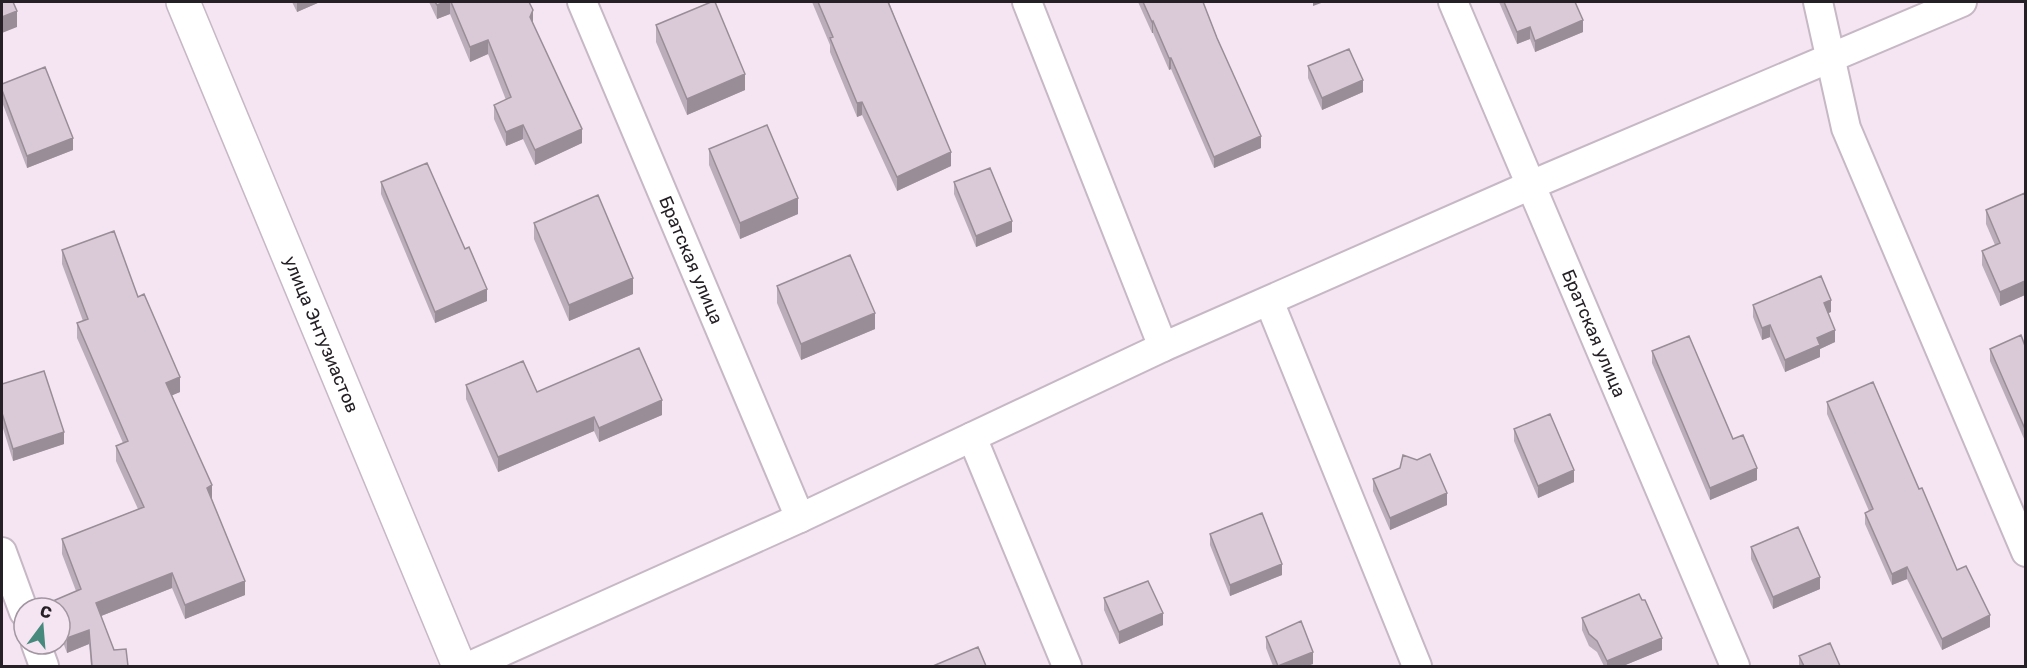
<svg xmlns="http://www.w3.org/2000/svg" width="2027" height="668" font-family="Rubik,sans-serif">
<rect width="100%" height="100%" fill="#f5e5f3"/>
<g fill="none" stroke-linecap="round" stroke-linejoin="round">
<defs>
<g id="minor">
<path id="s1" d="M582,2L800,518"/>
<path d="M1027,2L1163,347"/>
<path id="s2" d="M1453,2L1735,666"/>
<path d="M1818,2L1846,128L2026,552"/>
<path d="M1269,301L1417,666"/>
<path d="M972,437L1067,666"/>
<path d="M2,552L24,612"/>
<path d="M36,644L44,666"/>
<path d="M470,666L800,518L1163,347L1531,185L1962,2"/>
</g>
<g id="tertiary">
<path id="s3" d="M183,2L459,666"/>
</g>
</defs>
<use href="#minor" stroke="#c7b8c6" stroke-width="32"/>
<use href="#tertiary" stroke="#c7b8c6" stroke-width="36"/>
<use href="#minor" stroke="#fff" stroke-width="28"/>
<use href="#tertiary" stroke="#fff" stroke-width="33"/>
</g>
<path fill="#bbaeba" d="M292,2H320L297,12Z
M429,2H529L533,23L582,143L535,165L523,139L506,146L494,119V105L506,100L488,54L470,62L450,14L437,19Z
M812,2H889L951,166L897,191L862,115L857,117L830,52V45Z
M1138,2H1203L1261,148L1214,168L1171,69L1169,70L1153,33H1152Z
M1499,2H1575L1583,32L1535,52L1530,39L1517,44Z
M656,25L745,90L687,115L656,42Z
M1308,66L1363,92L1322,110L1308,78Z
M2,84L73,150L27,168L2,102Z
M709,149L798,214L740,239L709,165Z
M381,182L487,301L435,323L381,194Z
M954,182L1012,232L976,247L954,194Z
M2025,193V295L2000,306L1982,265V251L1995,245L1986,224V210Z
M534,223L633,294L569,321L534,239Z
M62,250L138,297L180,392L172,395L212,500L245,595L185,619L172,588L101,616L114,650L128,666H91L89,644L67,653L60,634V608H53V601L76,591L62,554V539L138,509L116,461V446L123,443L77,338V323L83,321L62,264Z
M777,286L875,329L801,360L777,303Z
M1753,305L1831,312L1828,313L1835,342L1820,349V357L1785,372L1770,337L1762,340L1753,317Z
M2025,346V441L1990,361V349Z
M1652,351L1733,439L1757,480L1710,500L1652,363Z
M2,384L64,444L13,461L2,425Z
M466,385L537,392L662,415L599,442L594,431L498,472L466,399Z
M1827,402L1919,489L1957,570L1990,627L1942,650L1907,579L1892,585L1865,524V513L1869,511L1827,414Z
M1514,429L1574,482L1538,498L1514,441Z
M1373,479L1447,505L1390,530L1373,491Z
M1210,534L1282,575L1230,596L1210,545Z
M1751,547L1820,589L1773,609L1751,559Z
M1104,598L1163,625L1119,644L1104,610Z
M1582,618L1662,650L1623,666H1604L1597,652L1589,646L1582,630Z
M1266,637L1313,664L1307,666H1273L1266,648Z
M1799,656L1840,666H1799Z"/>
<path fill="#998d97" d="M297,2H320L297,12Z
M445,2H450V14L437,19V5Z
M1313,2H1324L1313,6Z
M533,10V25L530,17Z
M17,11V27L2,33V17Z
M1583,20V32L1535,52V41Z
M1153,21V33H1152V22Z
M1530,27V39L1517,44V32Z
M488,40V54L470,62V47Z
M1169,58H1171V69L1169,70Z
M745,74V90L687,115V99Z
M1363,80V92L1322,110V98Z
M862,102V115L857,117V103Z
M523,125V139L506,146V132Z
M582,129V143L535,165V150Z
M1261,136V148L1214,168V157Z
M73,138V150L27,168V156Z
M951,152V166L897,191V177Z
M798,198V214L740,239V223Z
M1012,221V232L976,247V236Z
M633,278V294L569,321V305Z
M2025,281V295L2000,306V292Z
M487,289V301L435,323V312Z
M1831,300V312L1824,315V303Z
M875,313V329L801,360V344Z
M1770,325V337L1762,340V328Z
M1835,330V342L1820,349V357L1785,372V360L1817,338Z
M180,377V392L166,398V383Z
M662,400V415L599,442V428Z
M594,417V431L498,472V457Z
M64,432V444L13,461V449Z
M1757,468V480L1710,500V488Z
M1574,470V482L1538,498V486Z
M212,485V500L207,488Z
M1447,493V505L1390,530V518Z
M1282,564V575L1230,596V585Z
M1907,567V579L1892,585V574Z
M172,573V588L96,618V603Z
M1820,577V589L1773,609V597Z
M245,581V595L185,619V605Z
M1163,613V625L1119,644V632Z
M1990,615V627L1942,650V639Z
M89,630V644L67,653V638Z
M1662,638V650L1623,666H1607V661Z
M1313,652V664L1307,666H1279Z"/>
<path fill="#dacad8" stroke="#998d97" stroke-width="1.5" d="M2,2H13L17,11L2,17Z
M435,2H445L437,5Z
M451,2H529L533,10L530,17L582,129L535,150L523,125L506,132L494,105L511,97L488,40L470,47Z
M711,2H715L745,74L687,99L656,25Z
M818,2H888L951,152L897,177L862,102L857,103L830,38L833,37Z
M1143,2H1203L1217,38L1261,136L1214,157L1171,58H1169L1153,21L1152,22Z
M1504,2H1575L1583,20L1535,41L1530,27L1517,32Z
M1349,49L1363,80L1322,98L1308,66Z
M45,67L73,138L27,156L2,90V84Z
M767,125L798,198L740,223L709,149Z
M427,163L465,249L469,247L487,289L435,312L381,182Z
M990,168L1012,221L976,236L954,182Z
M2025,193V281L2000,292L1982,251L2000,243L1986,210Z
M598,195L633,278L569,305L534,223Z
M114,231L138,297L144,294L180,377L166,383L212,485L207,488L245,581L185,605L172,573L96,603L114,650L126,649L128,666H92L89,630L67,638L60,620V608H55L53,601L81,589L62,539L144,507L116,446L128,441L77,323L88,319L62,250Z
M850,255L875,313L801,344L777,286Z
M1821,276L1831,300L1824,303L1835,330L1817,338L1820,345L1785,360L1770,325L1762,328L1753,305Z
M2021,335L2025,346V429L1990,349Z
M1689,336L1733,439L1743,435L1757,468L1710,488L1652,351Z
M639,348L662,400L599,428L594,417L498,457L466,385L523,361L537,392Z
M44,371L64,432L13,449L2,413V384Z
M1873,382L1919,489L1922,488L1957,570L1966,566L1990,615L1942,639L1907,567L1892,574L1865,513L1873,509L1827,402Z
M1550,414L1574,470L1538,486L1514,429Z
M1430,454L1447,493L1390,518L1373,479L1400,468L1403,455L1417,460Z
M1262,513L1282,564L1230,585L1210,534Z
M1798,527L1820,577L1773,597L1751,547Z
M1148,581L1163,613L1119,632L1104,598Z
M1639,594L1642,600H1645L1662,638L1607,661L1597,641L1589,634L1582,618Z
M1301,621L1313,652L1278,666L1266,637Z
M1830,643L1840,666H1804L1799,656Z
M978,647L986,666H933Z"/>
<g text-anchor="middle" dominant-baseline="central" stroke-width="4.5" stroke-linejoin="round" paint-order="stroke">
<g font-size="18" fill="#252025" stroke="#f5e5f3">
<text stroke="none"><textPath href="#s1" startOffset="280">Братская улица</textPath></text>
<text stroke="none"><textPath href="#s3" startOffset="360">улица Энтузиастов</textPath></text>
<text stroke="none"><textPath href="#s2" startOffset="360">Братская улица</textPath></text>
</g>
</g>
<rect width="2027" height="668" fill="none" stroke="#252025" stroke-width="6"/>
<g transform="translate(42 626) rotate(16)"><circle r="28" fill="#f5e5f3" stroke="#a296a1" stroke-width="1.5"/>
<path d="M0-4.5L10 22L0 15L-10 22Z" fill="#478a7d"/>
<text y="-9" font-size="16" font-weight="bold" text-anchor="middle" fill="#252025">С</text>
</g>
</svg>
